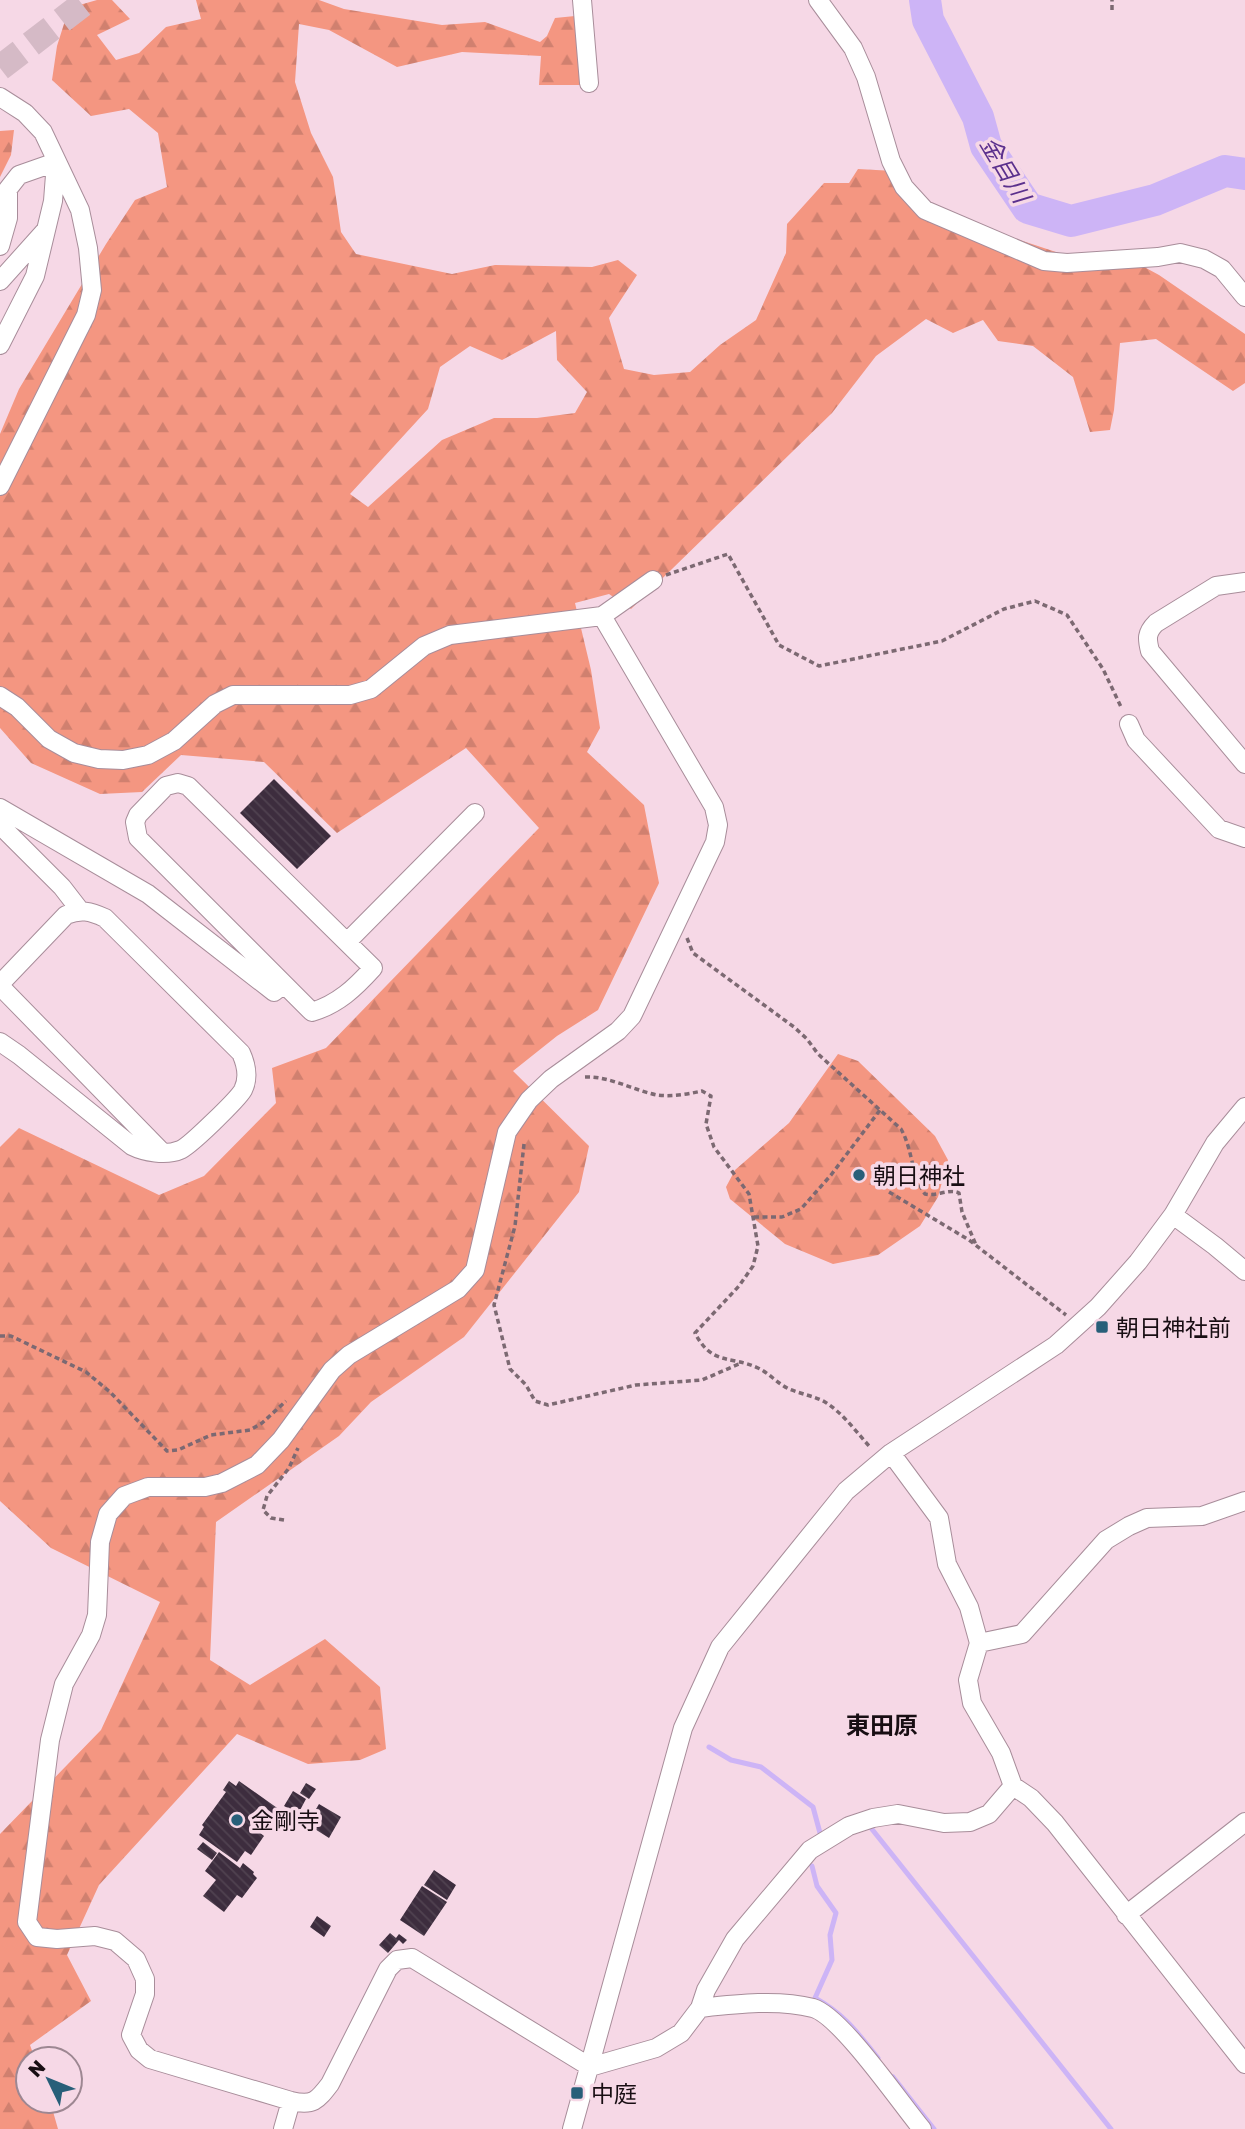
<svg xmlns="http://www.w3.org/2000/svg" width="1245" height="2129" font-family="'Golos Text','Noto Sans JP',sans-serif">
<defs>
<pattern id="forest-firs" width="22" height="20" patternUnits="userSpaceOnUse" patternTransform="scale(1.75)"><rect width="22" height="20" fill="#f49681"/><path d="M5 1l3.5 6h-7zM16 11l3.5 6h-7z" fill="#d0806f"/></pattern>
<pattern id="building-back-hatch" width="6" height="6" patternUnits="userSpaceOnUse" patternTransform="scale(1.75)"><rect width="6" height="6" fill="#3d2d3e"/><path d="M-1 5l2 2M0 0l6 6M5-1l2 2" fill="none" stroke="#504250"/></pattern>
</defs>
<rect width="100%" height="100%" fill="#f6d8e6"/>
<path fill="url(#forest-firs)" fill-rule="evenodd" d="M97,0H112L130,19L97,35L116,60L139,53L166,27L201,19L196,0H319L344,9L442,25L485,22L540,42L547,36L555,18L575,16L582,85H539L541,56L462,52L397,67L329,30L299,24L295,82L311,133L333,177L341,232L356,254L452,274L495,265L592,267L618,260L637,275L609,318L624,369L654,375L690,372L720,345L756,320L786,253L787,224L824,183H849L858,169L894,171L906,202L1062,254L1122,255L1159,275L1245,334V383L1233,391L1156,339L1120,343L1114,410L1110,430L1090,432L1073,377L1033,346L998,341L983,320L953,333L926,319L876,356L832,413L631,609L609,594L575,603L591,670L600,728L587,752L644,805L659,883L598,1010L557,1036L513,1071L589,1146L579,1192L464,1337L371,1402L339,1436L216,1522L210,1660L250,1685L325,1639L380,1687L386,1749L360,1760L308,1764L237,1734L99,1885L67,1955L91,2001L30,2045L35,2059H28V2101H50L58,2129H0V1834L101,1730L160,1602L51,1548L0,1501V1147L19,1128L159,1195L204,1176L276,1103L272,1068L326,1048L539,828L466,748L337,833L264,762L181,755L142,792L100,794L31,763L0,728V434L19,389L106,244L135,200L167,187L158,133L129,109L91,116L52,80L57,46L69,8ZM556,331L557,360L587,392L575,413L537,418H494L442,440L368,507L350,494L428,409L440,367L470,346L502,360Z
M14,130L11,155L0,177V131Z
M838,1054L858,1061L935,1136L948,1160L938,1197L920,1226L878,1255L833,1264L785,1244L730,1199L726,1187L735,1170L789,1123Z"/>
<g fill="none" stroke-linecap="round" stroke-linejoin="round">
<path stroke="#cdb4f6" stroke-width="5" d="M709,1747L731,1760L761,1767L813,1807L820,1833
M871,1828L1111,2129
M812,1866L817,1886L836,1913L830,1935L832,1960L815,1998C844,2014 857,2032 878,2058
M893,2077L934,2129"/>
<path stroke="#cdb4f6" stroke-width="32" d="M925,0L928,20L978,117L986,146L1028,208L1071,221L1155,200L1225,171L1245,174"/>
</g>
<path fill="url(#building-back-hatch)" d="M274,779L331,836L297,869L240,813Z
M857,1167L866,1173L861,1182L852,1176Z
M229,1781L236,1786L239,1781L280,1810L270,1825L266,1822L259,1832L264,1836L251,1855L245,1851L237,1862L199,1835L204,1827L202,1825L226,1792L223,1790Z
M306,1783L316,1789L309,1799L300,1793Z
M293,1791L306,1799L298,1814L284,1806Z
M319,1804L341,1817L329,1838L307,1824Z
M203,1842L217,1853L212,1860L197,1849Z
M219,1852L240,1868L243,1863L254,1872L253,1874L257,1878L242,1898L237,1895L224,1912L203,1896L216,1880L205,1871Z
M434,1870L456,1885L447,1900L424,1885Z
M422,1886L447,1902L424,1936L400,1920Z
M317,1916L331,1926L324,1937L310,1927Z
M390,1933L396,1938L399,1934L407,1940L403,1944L399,1940L388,1953L379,1945Z"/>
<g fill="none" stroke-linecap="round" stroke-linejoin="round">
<path stroke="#d5bac6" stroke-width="26" stroke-dasharray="26 13" stroke-linecap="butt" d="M0,68L88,0"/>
<defs>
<path id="minor" d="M582,0L589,83
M818,0L853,48L866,77L891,161L904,187L925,210L1044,261L1067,263L1158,257L1180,253L1204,259L1222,269L1245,297
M0,97L25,113L43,132L80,210L88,248L92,290L86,315L0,486
M0,246L8,218V189L19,175L56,162
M0,281L44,232
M0,345L35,276L53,201L56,162
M1245,582L1216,586L1156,623C1146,633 1147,639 1150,651L1245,764
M602,616L714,807L718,825L715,842L632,1016L618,1031L551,1079L529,1100L507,1132L475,1270L458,1289L349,1355L332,1370L281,1440L257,1465L222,1483L205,1487H148L124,1496L108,1514L100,1542L97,1615L91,1635L64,1684L50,1740L27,1922L37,1937L57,1939L95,1936L115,1941L136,1959L145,1979V1994L131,2035L139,2050L150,2059L291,2101C313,2106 317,2101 330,2084L388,1969L397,1960L412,1958L590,2067L656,2048L681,2033L700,2008L706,1990L735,1939L810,1850L849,1826L873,1818L898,1814L944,1823L970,1822L989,1814L1013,1786
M0,696L17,707L49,739L74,753L99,759L123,760L148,755L174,741L215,704L233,695H350L371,689L424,646L450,635L602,616L653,580
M1129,724L1136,740L1219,829L1245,838
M178,783L188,786L373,968C355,988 338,1004 312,1012L138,838L135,822L138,815L166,786Z
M0,808L148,894L274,992L284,984
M0,825L62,887L79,909
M347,942L475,813
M0,984L66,915C81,909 90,911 105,918L241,1053C246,1064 249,1078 243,1090C238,1099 189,1147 180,1150C166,1156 144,1152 132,1146L19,1055L0,1042
M0,986L162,1152
M1173,1215L1215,1246L1245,1271
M891,1453L939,1518L947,1564L969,1607L979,1643L968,1680L972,1703L1001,1753L1013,1786L1031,1798L1055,1823L1245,2064
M979,1643L1022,1634L1106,1540L1129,1526L1147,1518L1202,1516L1245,1501
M1126,1915L1245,1822
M700,2008C736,2004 778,1999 813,2008C841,2016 901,2104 922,2129
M283,2129L291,2101
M572,2129L683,1728L720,1647L846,1491L891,1453L1056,1345L1098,1307L1138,1262L1173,1215L1215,1143L1245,1107"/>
</defs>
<use href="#minor" stroke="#a88d9a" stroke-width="20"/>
<path stroke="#7c6972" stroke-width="3.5" stroke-dasharray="5 3.5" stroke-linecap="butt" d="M1112,10V0
M666,575L728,554L779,645L819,666L942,641L1004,609L1035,601L1067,615L1103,669L1122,709
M687,938L693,953L794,1027L807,1039L818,1054L901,1129C913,1150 911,1175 925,1194C936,1197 949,1188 959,1193L962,1212L976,1245
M585,1077C609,1076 633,1090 657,1095C672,1097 688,1094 702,1091L711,1096L706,1124L714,1147L749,1194L758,1246L753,1266L739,1286L695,1333C712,1366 730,1355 758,1368C769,1373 778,1384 789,1389C801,1394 814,1396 825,1402C843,1413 857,1433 871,1448
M524,1144L515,1226L494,1305L510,1369L526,1385L535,1401L548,1405L636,1385L702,1380L739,1364
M889,1192L969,1240L1066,1315
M754,1217H782L801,1209L831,1175L880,1110
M0,1336H11L86,1372L110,1392L167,1451L178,1450L211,1435L250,1430L262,1423L286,1401
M284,1520L271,1518L263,1510L267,1496L289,1468L298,1448"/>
<use href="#minor" stroke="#fff" stroke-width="18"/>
</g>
<g fill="#285f79" stroke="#f6d8e6" stroke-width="2.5">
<circle cx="859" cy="1175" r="7"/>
<rect x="1095" y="1320" width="14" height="14" rx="3.5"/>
<circle cx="237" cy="1820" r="7"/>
<rect x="570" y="2086" width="14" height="14" rx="3.5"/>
</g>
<g text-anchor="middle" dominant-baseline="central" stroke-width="7" stroke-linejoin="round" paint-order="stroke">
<g font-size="23" fill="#180e13" stroke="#f6d8e6" text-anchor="start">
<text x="873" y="1175">朝日神社</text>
<text x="1116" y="1327">朝日神社前</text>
<text x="251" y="1820">金剛寺</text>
<text x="591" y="2093">中庭</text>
</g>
<g font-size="24" font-style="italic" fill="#5b308d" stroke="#f6d8e6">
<text transform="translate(1006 169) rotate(59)">金目川</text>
</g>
<g font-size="24" font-weight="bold" fill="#180e13" stroke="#f6d8e6">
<text x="882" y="1724">東田原</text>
</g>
</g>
<g transform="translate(49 2080) rotate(313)"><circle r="33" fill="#f6d8e6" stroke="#9d8792" stroke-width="2"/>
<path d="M0-5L12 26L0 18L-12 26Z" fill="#285f79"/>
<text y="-10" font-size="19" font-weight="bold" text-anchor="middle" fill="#180e13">N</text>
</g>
</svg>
